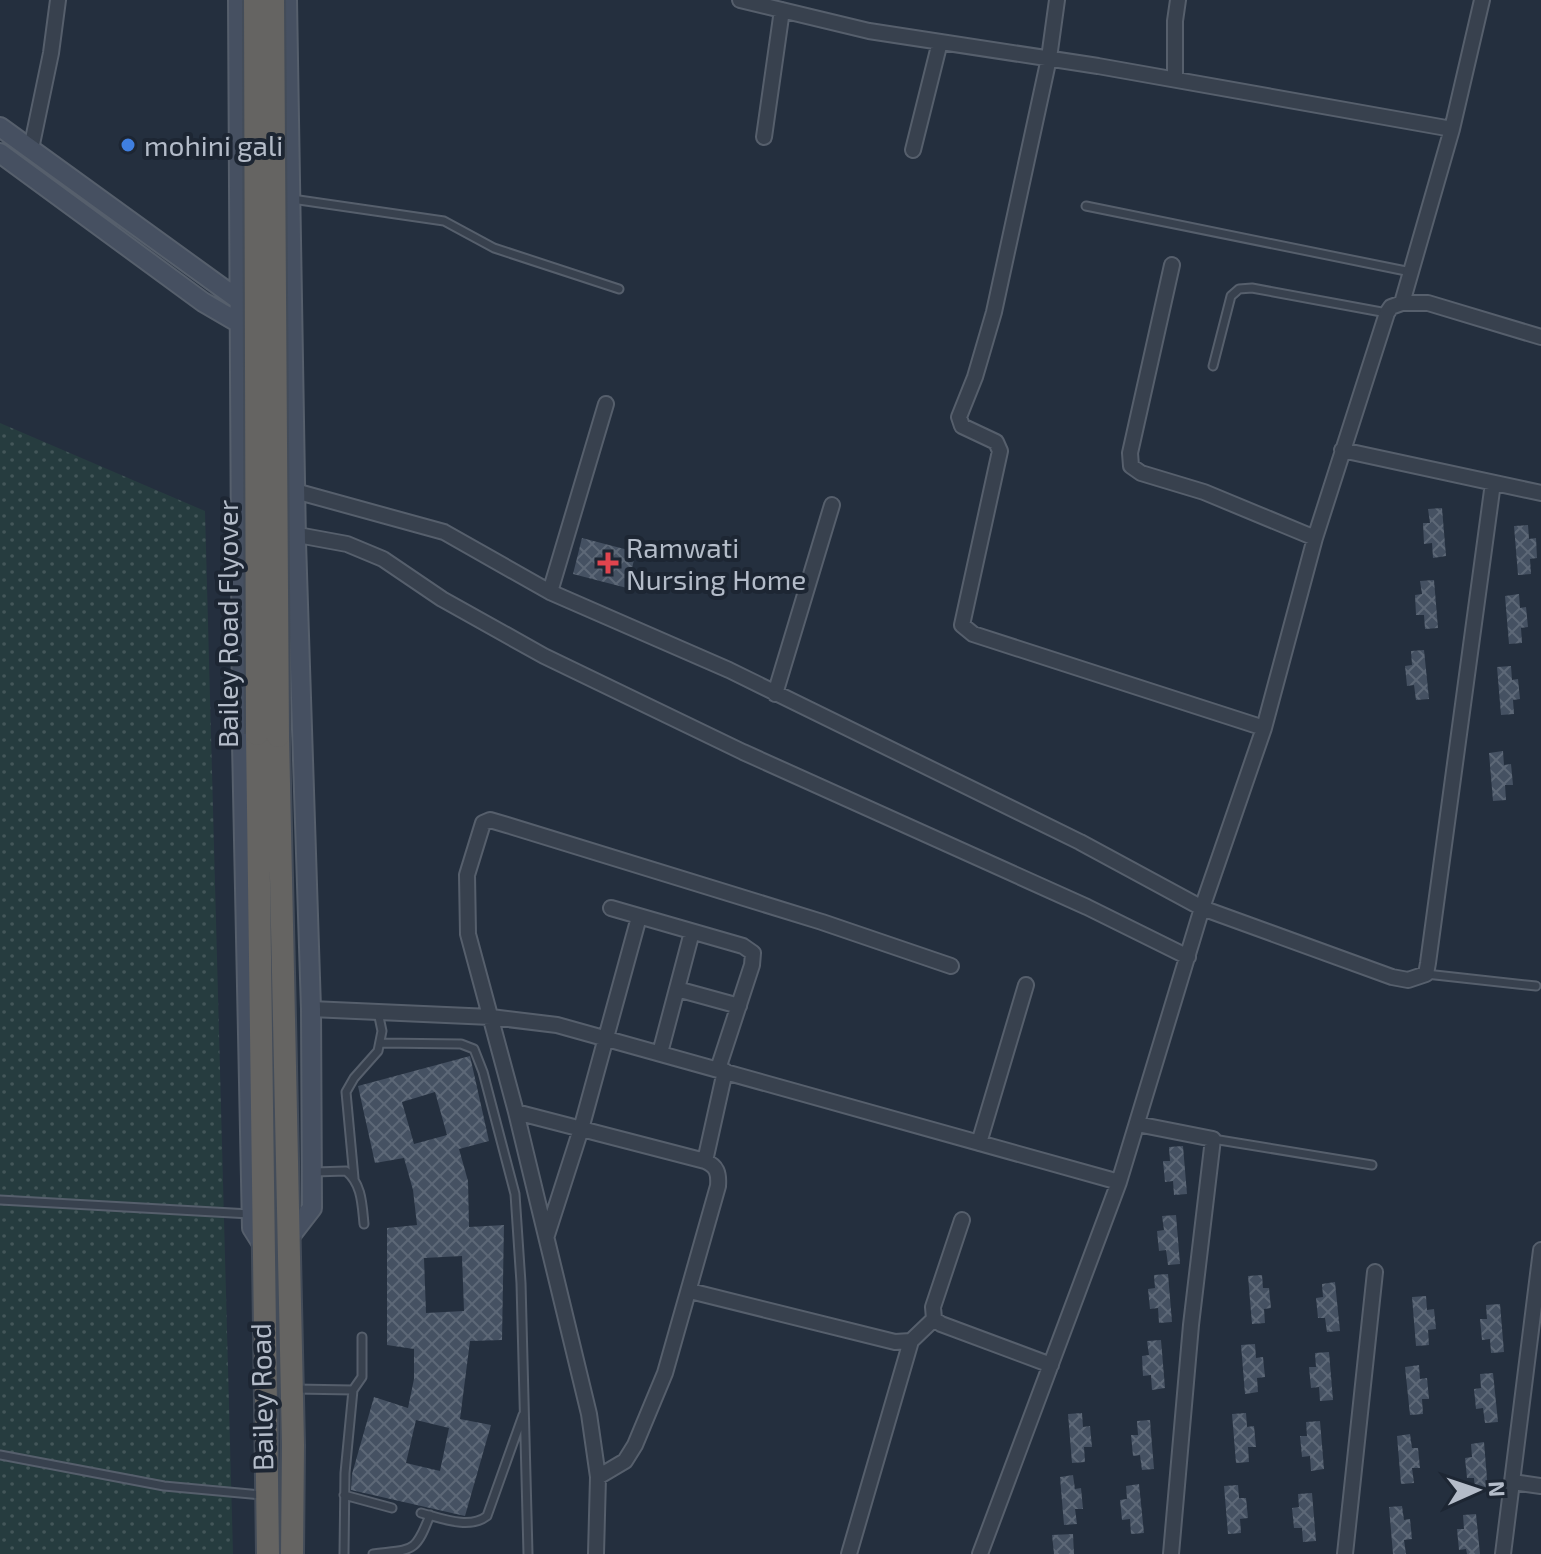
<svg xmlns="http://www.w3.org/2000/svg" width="1541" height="1554" font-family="'Exo 2',sans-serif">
<defs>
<pattern id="grass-dots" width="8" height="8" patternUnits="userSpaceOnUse" patternTransform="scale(2)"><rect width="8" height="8" fill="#263c3f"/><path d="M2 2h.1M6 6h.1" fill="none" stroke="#435659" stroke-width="1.8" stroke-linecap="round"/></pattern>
<pattern id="building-cross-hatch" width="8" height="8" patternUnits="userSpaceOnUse" patternTransform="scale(2)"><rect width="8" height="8" fill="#455162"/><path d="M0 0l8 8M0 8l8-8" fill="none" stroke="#5d6877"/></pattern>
</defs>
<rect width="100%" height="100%" fill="#242f3e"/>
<path fill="url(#grass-dots)" d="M0,423L205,511L233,1554H0Z"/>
<path fill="url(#building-cross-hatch)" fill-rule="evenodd" d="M1442,508L1446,556L1433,558L1432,543L1424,544L1423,523H1430L1428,509Z
M1528,525L1529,539L1536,538L1537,558L1530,559L1531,574L1518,575L1514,526Z
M582,538L636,552L627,588L573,574Z
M1434,580L1438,628L1425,629L1424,615H1416L1415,595L1422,594L1420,581Z
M1519,594L1520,608L1526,607L1528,627L1521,628L1522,643L1509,644L1505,596Z
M1424,650L1429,699L1416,700L1414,685L1407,686L1405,666L1412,665L1411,651Z
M1511,666L1512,680L1518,679L1520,699L1513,700L1514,714L1501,715L1497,667Z
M1503,751L1504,765L1511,764L1513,785H1505L1506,800L1493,801L1489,753Z
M470,1056L489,1141L459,1149L468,1181L469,1227L504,1225L502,1340L470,1341L460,1419L491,1425L465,1516L351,1490L352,1474L374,1397L408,1408L414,1379V1349L387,1345V1228L417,1225L413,1190L404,1158L375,1163L358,1086ZM435,1092L447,1135L414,1144L402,1102ZM462,1256L464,1311L426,1313L424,1258ZM416,1420L449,1428L440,1471L406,1463Z
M1183,1146L1187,1194L1174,1195L1173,1181L1165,1182L1163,1161H1170L1169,1147Z
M1176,1215L1180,1264L1168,1265L1166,1250L1159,1251L1157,1231L1164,1230L1162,1216Z
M1168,1274L1172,1322L1159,1323L1158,1308L1150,1309L1148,1289L1155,1288L1154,1275Z
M1262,1275L1263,1288H1269L1271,1308L1264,1309L1265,1323L1252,1324L1248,1276Z
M1335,1282L1340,1331L1327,1332L1325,1318H1318L1316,1298L1323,1297L1322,1284Z
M1426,1296L1427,1310L1434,1309L1436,1329L1428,1330L1429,1345L1416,1346L1412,1297Z
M1500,1304L1504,1352L1491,1353L1490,1339L1482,1340L1480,1319H1487L1486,1305Z
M1161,1340L1165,1388L1152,1390L1151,1375L1143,1376L1142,1356L1149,1355L1147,1341Z
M1255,1344L1256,1358L1263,1357L1265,1377L1257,1378L1258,1392L1245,1394L1241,1345Z
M1329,1352L1333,1400L1320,1401L1319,1387L1311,1388L1309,1367H1316L1315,1353Z
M1419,1365L1420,1379L1427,1378L1429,1399H1422L1423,1414L1410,1415L1405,1367Z
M1493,1373L1498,1422L1485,1423L1483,1408L1476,1409L1474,1389L1481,1388L1480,1374Z
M1082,1413L1083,1427L1090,1426L1092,1447H1084L1085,1462L1072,1463L1068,1414Z
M1246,1413L1247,1427L1254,1426L1256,1447H1248L1249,1462L1236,1463L1232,1414Z
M1150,1420L1154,1469L1142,1470L1140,1455L1133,1456L1131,1435H1138L1137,1421Z
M1320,1421L1324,1469L1311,1471L1310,1456L1302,1457L1300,1436H1307L1306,1422Z
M1410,1434L1412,1448H1418L1420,1468H1412L1414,1483L1401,1484L1397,1436Z
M1484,1442L1488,1491L1475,1492L1474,1478H1467L1465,1458L1472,1457L1471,1444Z
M1073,1475L1075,1489L1081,1488L1083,1509H1075L1077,1524L1064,1525L1060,1477Z
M1139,1484L1144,1533L1131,1534L1130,1519L1122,1520L1120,1500L1127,1499L1126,1486Z
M1238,1485L1239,1498H1246L1248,1518L1240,1519L1241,1533L1228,1534L1224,1486Z
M1312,1493L1316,1541L1303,1542L1302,1528H1294L1292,1508L1299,1507L1298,1494Z
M1402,1506L1404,1520L1410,1519L1412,1539L1404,1540L1406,1554H1393L1389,1507Z
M1476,1514L1480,1554H1467L1466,1549L1459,1550L1457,1529H1464L1463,1515Z
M1073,1534L1074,1554H1054L1052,1535Z"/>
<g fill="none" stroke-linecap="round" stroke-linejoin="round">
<defs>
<path id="service" d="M292,199L444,221L494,248L619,289
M1086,206L1411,272
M1213,366L1231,296L1239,289L1252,288L1387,313
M1426,974L1536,986
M381,1043L461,1044L474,1049L483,1072L515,1194L521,1283L528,1554
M1213,1139L1372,1165
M314,1172L346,1171C362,1184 362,1204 364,1224
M354,1178L346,1092L354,1078L378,1051L382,1031L378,1012
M0,1200L250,1214
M295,1389L353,1390L362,1377V1337
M0,1455L164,1486L262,1495
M344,1495L392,1508
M421,1513C441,1518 469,1530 487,1516L523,1415
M344,1554L345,1473L353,1390
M373,1554C413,1549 415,1554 430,1515"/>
<path id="minor" d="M740,0L869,31L1098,66L1452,129
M1057,0L1049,58L994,312L975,377L959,417L962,426L996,442L1000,451L962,625L973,634L1264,728
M1175,79V21L1178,0
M764,137L782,10
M31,149L51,53L58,0
M913,150L940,42
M1172,265L1130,453L1131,466L1141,473L1204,492L1315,538
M1402,303L1452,129L1482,0
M1342,450L1541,493
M295,491L444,532L550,592L729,670L1080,842L1202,908L1392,977L1408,980L1426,974L1428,963L1493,483
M287,533L347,544L383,559L442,599L544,656L743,752L1087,907L1188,957
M550,592L606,404
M775,694L832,505
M611,908L743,946L753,953L752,965L718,1069
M677,989L739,1006
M311,1009L491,1017L557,1025L1119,1182
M660,1053L692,932
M516,1112L705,1161C717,1166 719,1173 718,1186L665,1373L635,1445L625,1461L598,1477
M1137,1124L1213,1139L1191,1325L1171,1554
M979,1143L1026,985
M705,1161L725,1071
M962,1220L933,1307L934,1319L941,1324L1051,1365
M547,1235L581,1129L639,917
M690,1291L895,1342L911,1341L934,1319
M1512,1482L1541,1486
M596,1554L598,1477L589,1414L516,1112L468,934L467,875L483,823L490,820L507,825L822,922L951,966
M849,1554L911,1341
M980,1554L1119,1182L1202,908L1264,728L1315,538L1387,313L1391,307L1402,303H1428L1541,337
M1345,1554L1375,1272
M1503,1554L1541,1250"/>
<path id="secondary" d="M238,0L242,743L252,1228L264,1247
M287,0L296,542L311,1009L312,1208L288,1239
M0,127L239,300L245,301
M0,153L203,302L239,323L250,324"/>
<path id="trunk" d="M257,734L268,1554
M278,736L293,1445L292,1554"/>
</defs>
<use href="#service" stroke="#565f6c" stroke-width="11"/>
<use href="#minor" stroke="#565f6c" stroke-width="18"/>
<use href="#secondary" stroke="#565f6c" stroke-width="22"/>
<use href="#trunk" stroke="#434c59" stroke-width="26"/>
<use href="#service" stroke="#38414e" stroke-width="7"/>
<use href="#minor" stroke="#38414e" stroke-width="14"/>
<use href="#secondary" stroke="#465061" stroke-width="18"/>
<use href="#trunk" stroke="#656462" stroke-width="22"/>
<defs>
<path id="trunk-bridge" d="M255,0L257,734
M273,0L278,736"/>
</defs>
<use href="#trunk-bridge" stroke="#434c59" stroke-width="26" stroke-linecap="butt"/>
<use href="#trunk-bridge" stroke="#656462" stroke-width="22"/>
</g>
<circle fill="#3f7fe0" stroke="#1d2633" stroke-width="3" cx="128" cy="145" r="8"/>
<path fill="#e0444e" stroke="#1d2633" stroke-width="3" d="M604 551h8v8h8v8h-8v8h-8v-8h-8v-8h8z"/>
<g text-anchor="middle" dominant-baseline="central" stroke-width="8" stroke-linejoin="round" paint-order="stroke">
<g font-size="28" fill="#b4bcc9" stroke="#1d2633" text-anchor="start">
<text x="144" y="145">mohini gali</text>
<text x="626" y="547">Ramwati<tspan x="626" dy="32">Nursing Home</tspan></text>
</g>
<g font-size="28" fill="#b4bcc9" stroke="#1d2633">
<text transform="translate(227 624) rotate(-90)">Bailey Road Flyover</text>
<text transform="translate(261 1397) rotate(-91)">Bailey Road</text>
</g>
</g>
<g transform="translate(1477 1490) rotate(87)" stroke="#1d2633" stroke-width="6" paint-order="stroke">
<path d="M0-6L14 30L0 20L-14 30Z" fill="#b4bcc9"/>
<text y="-12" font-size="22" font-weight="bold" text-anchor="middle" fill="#b4bcc9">N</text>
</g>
</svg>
